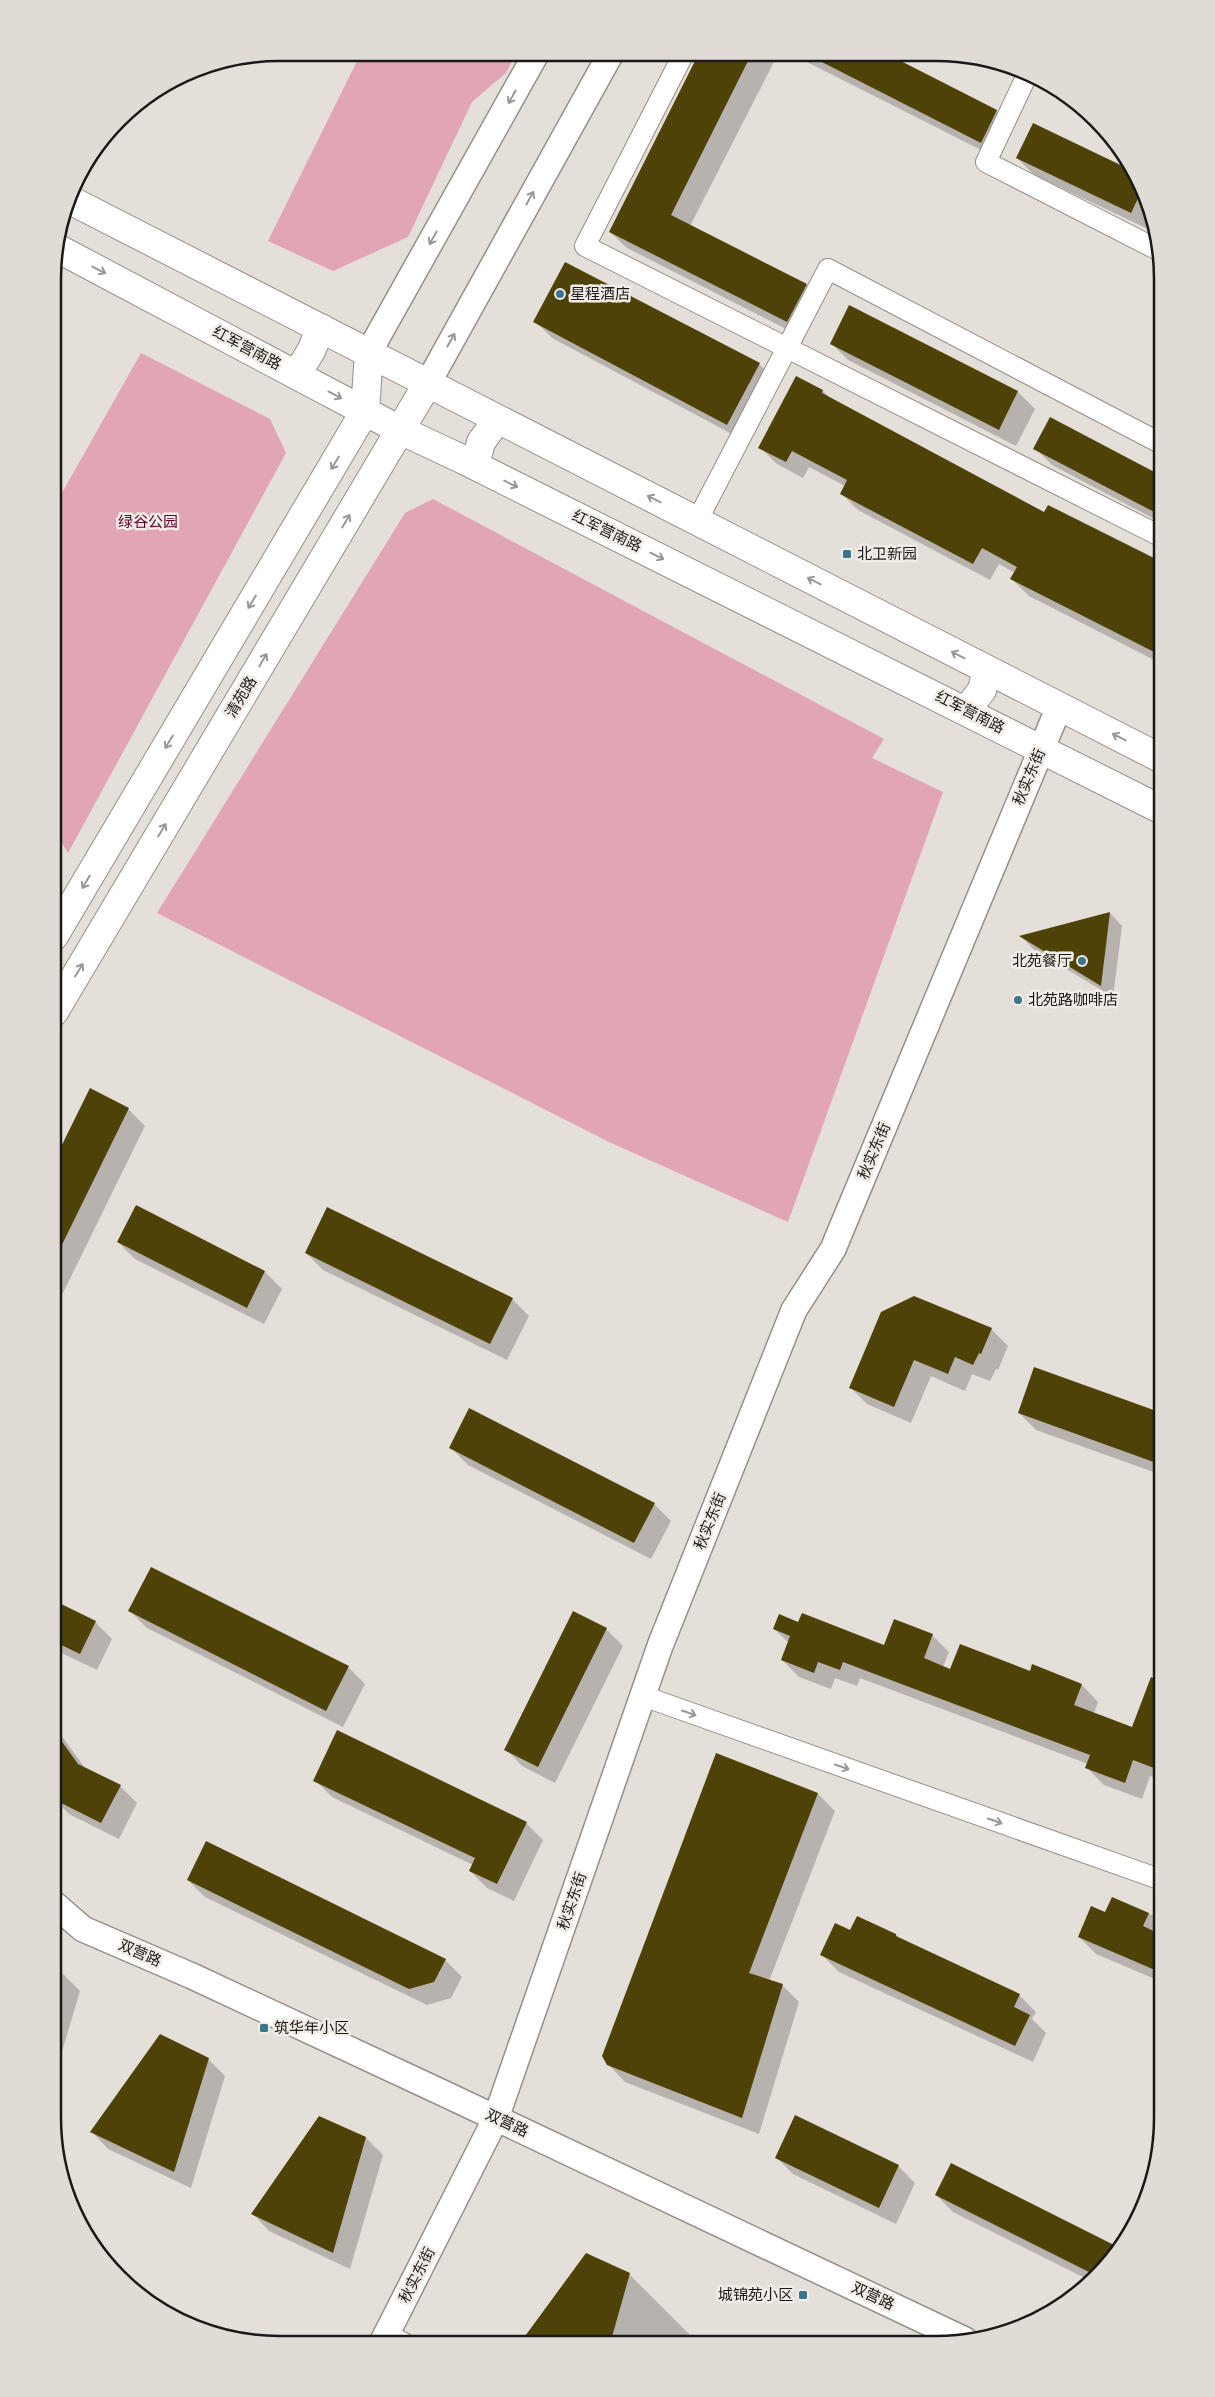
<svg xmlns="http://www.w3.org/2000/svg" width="1215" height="2397" font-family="'Fira Sans Condensed','Noto Sans SC',sans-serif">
<rect width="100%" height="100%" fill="#e5dfda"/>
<path fill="#e1a5b6" d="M361,53L516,54L506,73L472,102L408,237L333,271L268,241Z
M141,353L270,419L286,453L68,853L54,830V507Z
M433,499L884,739L872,758L943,792L788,1222L609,1142L157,913L405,513Z"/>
<path fill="#0003" d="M700,55L777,56L690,226L806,285L823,302L804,338L627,248L610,232Z
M795,56H888L997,111L1013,128L999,159Z
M1017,158L1134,173L1151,207L1153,220L1148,229L1034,175Z
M850,307L1018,392L1035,409L1016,446L848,360L831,343Z
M535,321L759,364L776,381L745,441L552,338Z
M823,391L832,400L1045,513L1049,506L1162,564V664L1029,596L1012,579L1015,573L999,564L990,580L858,510L841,493L845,486L809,467L803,478L777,464L760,447Z
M1050,419L1162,477V523L1052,465L1035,448Z
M1110,913L1122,926L1113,997L1033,949L1022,937Z
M128,1109L145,1126L63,1293L53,1290V1166Z
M118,1242L265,1272L282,1289L264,1324L135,1259Z
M306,1253L512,1299L529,1316L507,1360L323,1270Z
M914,1297L991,1329L1008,1346L998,1370L996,1369L990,1381L972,1374L965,1391L931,1376L911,1423L867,1404L850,1387Z
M1035,1369L1162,1414V1475L1036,1430L1019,1413Z
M451,1448L654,1504L671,1521L651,1559L468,1465Z
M53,1602L95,1622L112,1639L97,1670L53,1649Z
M130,1611L348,1667L365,1684L343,1727L147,1628Z
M799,1623L885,1646L932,1635L949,1652L943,1667L951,1670L1030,1673L1082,1685L1098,1702L1094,1713L1133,1728L1152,1679L1162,1683V1780L1150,1776L1142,1799L1104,1785L1087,1768L1088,1764L860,1678L857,1686L835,1678L831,1689L799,1677L782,1660L789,1643L774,1629Z
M606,1629L623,1646L555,1783L522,1766L506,1749Z
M53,1724L85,1768L120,1786L137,1803L119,1839L69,1814L53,1798Z
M717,1755L818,1794L835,1811L769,1981L782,1985L799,2002L759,2134L625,2082L608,2064Z
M315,1780L526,1823L543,1840L514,1901L487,1888L470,1871L473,1865L332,1797Z
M188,1880L445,1960L462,1977L451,1998L427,2005L205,1897Z
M1112,1899L1162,1919V1982L1096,1954L1079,1937L1106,1913Z
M896,1935L901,1940L1019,1995L1036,2012L1032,2019L1046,2033L1033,2062L839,1972L822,1955Z
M53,1968L63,1974L80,1991L53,2082Z
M208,2059L225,2076L191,2188L108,2149L92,2132Z
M1162,2115V2132L1159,2145L1151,2137Z
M320,2117L366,2138L383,2155L350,2269L269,2231L253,2214Z
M776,2157L898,2166L915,2183L896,2224L793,2174Z
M936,2195L1119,2249L1115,2256L1089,2280L953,2212Z
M587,2254L629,2274L689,2334L687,2344L521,2343Z
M759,2339L770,2344H756Z"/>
<path fill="#4f4206" d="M698,55H751L671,215L807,284L787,322L609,232Z
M810,56H891L997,110L981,143Z
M1033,123L1133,171L1142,190L1131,213L1016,158Z
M565,262L760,363L727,425L533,322Z
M849,305L1018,391L999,430L830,344Z
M796,376L823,390L822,393L1044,512L1048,505L1162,562V656L1010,579L1017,567L982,548L973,564L840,494L847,480L792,451L786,462L758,448Z
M1050,417L1162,476V516L1033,449Z
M1110,912L1101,986L1019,936Z
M90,1088L129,1108L53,1263V1163Z
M136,1205L265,1271L247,1308L117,1242Z
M327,1207L513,1298L490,1344L305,1253Z
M914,1296L992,1328L981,1354L979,1353L973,1365L955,1357L948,1374L914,1360L894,1407L849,1388L881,1312Z
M1034,1367L1162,1413V1465L1018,1413Z
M469,1408L655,1503L634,1543L449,1448Z
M151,1567L349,1666L326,1711L128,1611Z
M53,1600L96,1621L80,1654L53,1641Z
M573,1611L607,1628L538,1767L504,1750Z
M802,1613L884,1645L894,1619L933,1634L924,1658L950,1669L960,1644L1030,1671L1032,1664L1082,1684L1074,1705L1132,1727L1151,1677L1162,1682V1771L1133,1760L1125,1783L1085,1768L1090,1755L843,1662L840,1670L818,1662L814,1673L781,1660L790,1636L773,1629L779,1614L798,1622Z
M53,1729L78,1764L121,1785L101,1823L53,1799Z
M337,1730L527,1822L497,1884L469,1871L475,1858L313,1781Z
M716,1753L818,1793L749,1973L783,1984L742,2118L607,2065L602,2056Z
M206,1841L446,1959L434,1982L409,1989L187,1880Z
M1112,1897L1149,1913L1143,1926L1162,1935V1973L1078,1937L1091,1906L1105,1912Z
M857,1916L896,1934V1936L1020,1994L1014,2007L1030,2015L1015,2046L820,1955L835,1923L850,1930Z
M160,2034L209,2058L174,2172L90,2132Z
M795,2115L899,2165L879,2208L775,2158Z
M319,2116L366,2137L333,2253L251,2214Z
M951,2163L1120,2248L1115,2256L1095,2275L935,2195Z
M586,2253L630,2273L610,2344L520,2343Z"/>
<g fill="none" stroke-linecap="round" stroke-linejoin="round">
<defs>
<path id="minor" d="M683,55L585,246L1162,537
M1028,73L986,162L1158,250
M697,521L828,269L1162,444
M643,1696L1162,1880
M387,2335L404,2343"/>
<path id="tertiary" d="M369,352L536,54
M428,383L610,55
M53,1903L83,1929L192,1976L445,2094L965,2340
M382,2343L496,2118L660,1646L794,1310L833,1249L1059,707"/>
<path id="secondary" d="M70,200L1162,759
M55,247L400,430L464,460L1162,810
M297,374L311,351L321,328
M475,465L481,442L498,419
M966,711L982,690L987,670
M54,936L365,411L369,352
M54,1012L428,383"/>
</defs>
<use href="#minor" stroke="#948f8a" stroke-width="22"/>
<use href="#tertiary" stroke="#948f8a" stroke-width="28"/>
<use href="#secondary" stroke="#948f8a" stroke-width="30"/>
<use href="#minor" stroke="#fff" stroke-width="20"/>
<use href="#tertiary" stroke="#fff" stroke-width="25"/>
<use href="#secondary" stroke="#fff" stroke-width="28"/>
</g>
<defs><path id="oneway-shaft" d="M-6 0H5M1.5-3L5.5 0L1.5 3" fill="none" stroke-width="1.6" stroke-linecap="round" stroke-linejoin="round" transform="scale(1.25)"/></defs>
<g stroke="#989897">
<use href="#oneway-shaft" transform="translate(512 97) rotate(119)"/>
<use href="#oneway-shaft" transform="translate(530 198) rotate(-61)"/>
<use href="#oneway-shaft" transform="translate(433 238) rotate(119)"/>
<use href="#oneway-shaft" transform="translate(99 270) rotate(27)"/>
<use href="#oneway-shaft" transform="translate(451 340) rotate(-61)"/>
<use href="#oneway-shaft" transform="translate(335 395) rotate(28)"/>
<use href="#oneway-shaft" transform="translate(335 463) rotate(121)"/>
<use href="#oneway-shaft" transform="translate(511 484) rotate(26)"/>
<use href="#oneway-shaft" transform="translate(654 499) rotate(-153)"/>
<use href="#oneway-shaft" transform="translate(346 521) rotate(-59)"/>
<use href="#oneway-shaft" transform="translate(657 556) rotate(26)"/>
<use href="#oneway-shaft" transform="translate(814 581) rotate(-153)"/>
<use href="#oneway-shaft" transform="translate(252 602) rotate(121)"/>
<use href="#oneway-shaft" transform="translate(958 655) rotate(-153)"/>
<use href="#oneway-shaft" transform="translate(263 660) rotate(-59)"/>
<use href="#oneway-shaft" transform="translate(1119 737) rotate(-153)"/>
<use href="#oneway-shaft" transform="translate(169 742) rotate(121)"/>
<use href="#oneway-shaft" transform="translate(162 830) rotate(-59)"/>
<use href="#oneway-shaft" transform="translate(86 882) rotate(121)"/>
<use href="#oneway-shaft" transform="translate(79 970) rotate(-59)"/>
<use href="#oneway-shaft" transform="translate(689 1713) rotate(19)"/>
<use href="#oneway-shaft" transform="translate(842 1767) rotate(19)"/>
<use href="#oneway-shaft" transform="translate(995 1821) rotate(19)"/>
</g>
<g fill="#39778d" stroke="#f2ece7" stroke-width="2">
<circle cx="560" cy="294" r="5"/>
<rect x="842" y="549" width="10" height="10" rx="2.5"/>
<circle cx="1082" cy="961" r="5"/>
<circle cx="1018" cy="1000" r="5"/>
<rect x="259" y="2023" width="10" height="10" rx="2.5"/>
<rect x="798" y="2290" width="10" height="10" rx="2.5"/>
</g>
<g text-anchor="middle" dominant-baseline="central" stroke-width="5" stroke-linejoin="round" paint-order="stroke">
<g font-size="15" fill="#1b1917" stroke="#f2ece7" text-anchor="start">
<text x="570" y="294">星程酒店</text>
<text x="857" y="554">北卫新园</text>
<text x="1072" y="961" text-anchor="end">北苑餐厅</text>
<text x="1028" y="1000">北苑路咖啡店</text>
<text x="274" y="2028">筑华年小区</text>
<text x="793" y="2295" text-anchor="end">城锦苑小区</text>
</g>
<g font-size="15" fill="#1b1917" stroke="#f2ece7">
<text transform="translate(247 348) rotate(28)">红军营南路</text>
<text transform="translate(607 531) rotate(26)">红军营南路</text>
<text transform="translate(241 697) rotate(-59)">清苑路</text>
<text transform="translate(970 712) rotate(27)">红军营南路</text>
<text transform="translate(1029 777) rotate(-67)">秋实东街</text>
<text transform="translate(874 1151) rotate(-67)">秋实东街</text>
<text transform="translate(710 1521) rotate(-68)">秋实东街</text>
<text transform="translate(572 1901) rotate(-71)">秋实东街</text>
<text transform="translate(140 1953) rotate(24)">双营路</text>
<text transform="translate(507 2123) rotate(25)">双营路</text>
<text transform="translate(417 2275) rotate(-63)">秋实东街</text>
<text transform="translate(873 2296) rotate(25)">双营路</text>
</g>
<g font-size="15" fill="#5c002c" stroke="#f2ece7">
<text x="148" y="522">绿谷公园</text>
</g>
</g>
<path d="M0 0H1215V2397H0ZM279 61H936A218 218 0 0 1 1154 279V2118A218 218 0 0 1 936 2336H279A218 218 0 0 1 61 2118V279A218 218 0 0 1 279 61Z" fill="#e1dbd6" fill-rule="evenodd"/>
<path fill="none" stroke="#1b1917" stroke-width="2.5" d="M279 61H936A218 218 0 0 1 1154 279V2118A218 218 0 0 1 936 2336H279A218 218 0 0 1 61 2118V279A218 218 0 0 1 279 61Z"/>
</svg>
